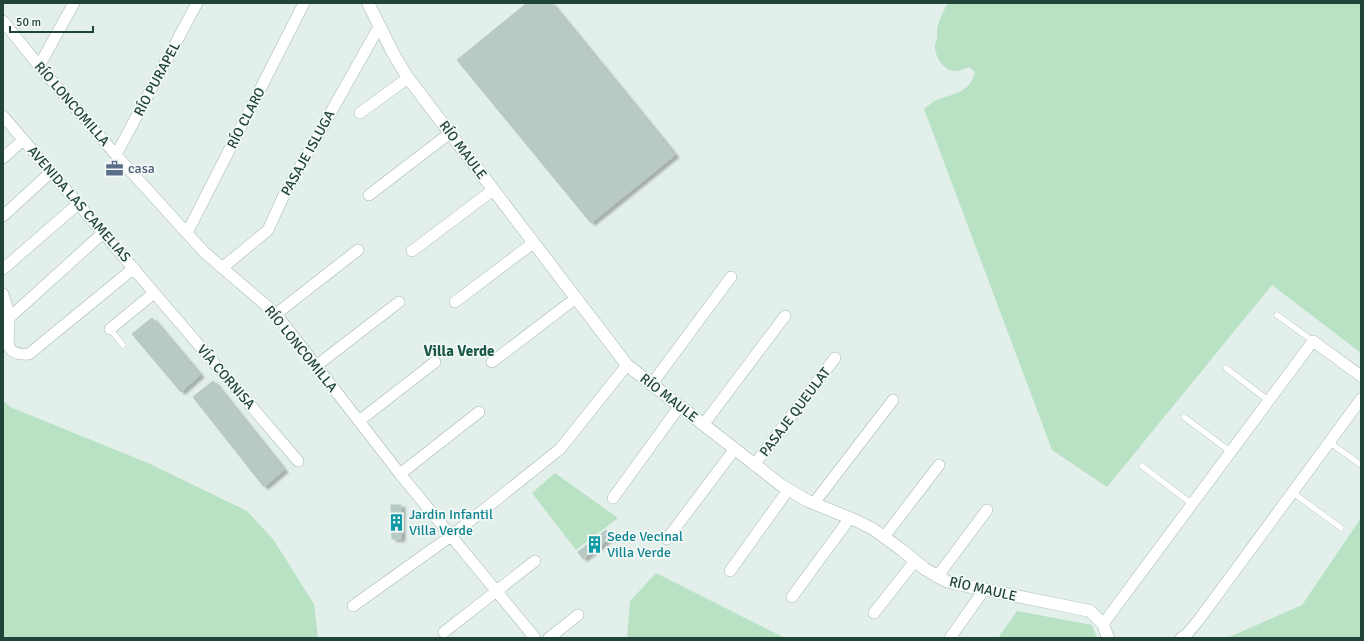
<svg xmlns="http://www.w3.org/2000/svg" width="1364" height="641" font-family="Signika,sans-serif">
<defs>
<filter id="shadow"><feDropShadow dx="4" dy="2.5" stdDeviation="1" flood-color="#0004"/></filter>
</defs>
<rect width="100%" height="100%" fill="#e3efea"/>
<path fill="#b9e2c5" d="M948,3H1361V353L1272,285L1107,487L1052,450L924,109C928,106 932,102 937,100C954,93 970,93 975,72L969,67C964,69 959,71 954,71C943,71 934,55 935,45C935,43 936,41 937,39C937,36 937,33 937,29C939,20 943,11 948,3Z
M3,400L10,407L148,463L247,511L273,539L314,604L318,638H3Z
M555,473L618,518L576,550L532,493Z
M1361,518V638H1227L1302,605Z
M656,573L785,638H627L630,601Z
M1017,611L1092,625L1097,638H998Z"/>
<path fill="#b8cac3" stroke="#b4c9c1" filter="url(#shadow)" d="M527,3H551L675,155L591,223L457,60Z
M152,318L200,375L181,392L132,334Z
M213,381L284,470L264,487L193,397Z
M391,505H401V539H392Z
M606,530L611,537L583,559L578,552Z"/>
<g fill="none" stroke-linecap="round" stroke-linejoin="round">
<defs>
<path id="service" d="M1277,315L1313,341
M110,329L123,345
M1226,368L1269,401
M1184,417L1231,452
M1329,442L1361,465
M1142,466L1192,504
M1292,492L1341,528"/>
<path id="minor" d="M3,21L39,66L116,155L204,252L276,314L400,474L535,638
M39,66L74,3
M360,113L408,78
M3,116L298,461
M116,155L197,3
M3,158L23,140
M369,195L450,133
M3,216L51,172
M187,233L304,3
M412,251L493,190
M222,268L268,230L283,197L380,25
M3,269L78,204
M3,294C5,302 9,310 9,318C10,338 0,356 29,354L134,268
M455,302L533,243
M276,314L358,250
M9,318L103,233
M110,329L154,293
M492,362L576,298
M316,366L399,302
M651,385L731,277
M359,421L435,362
M703,425L785,316
M754,465L835,358
M400,474L479,412
M613,498L679,407
M814,503L893,400
M884,537L939,465
M667,539L734,450
M730,571L788,490
M937,577L987,510
M792,597L850,518
M353,606L451,536L560,449L627,365
M874,613L915,561
M1103,624L1313,341L1361,376
M444,632L535,561
M549,638L578,615
M950,638L984,590
M1181,638L1186,635L1198,621L1361,399"/>
<path id="tertiary" d="M368,3L393,53L408,78L627,365L781,485L808,501L857,521L873,529L902,550L925,569L946,581L957,584L1090,611L1103,624L1108,638"/>
</defs>
<use href="#service" stroke="#a5b8b2" stroke-width="6"/>
<use href="#minor" stroke="#a5b8b2" stroke-width="12"/>
<use href="#tertiary" stroke="#a5b8b2" stroke-width="13"/>
<use href="#service" stroke="#fff" stroke-width="5.5"/>
<use href="#minor" stroke="#fff" stroke-width="11"/>
<use href="#tertiary" stroke="#fff" stroke-width="12"/>
</g>
<defs>
<symbol id="office-bare" viewBox="-9 -9 18 18"><path d="M-6-3h4V-5.5h4V-3h4V5H-6ZM-1-4.5V-3h2v-1.5ZM-6 0V1H6V0Z" fill="#5c6f8a" stroke="#f4faf7" stroke-width="2.5" paint-order="stroke"/></symbol>
<symbol id="building-bare" viewBox="-9 -9 18 18"><path d="M-4-6H4V6H1V3H-1V6H-4ZM-2.5-4.3h1.7v1.8h-1.7ZM.8-4.3h1.7v1.8H.8ZM-2.5-1h1.7V.8h-1.7ZM.8-1h1.7V.8H.8Z" fill="#0f9aa8" stroke="#f4faf7" stroke-width="2.5" paint-order="stroke"/></symbol>
</defs>
<g fill-rule="evenodd">
<use href="#office-bare" x="102" y="156" width="25" height="25"/>
<use href="#building-bare" x="384" y="510" width="25" height="25"/>
<use href="#building-bare" x="582" y="532" width="25" height="25"/>
</g>
<g text-anchor="middle" dominant-baseline="central" stroke-width="3.5" stroke-linejoin="round" paint-order="stroke">
<g font-size="14" fill="#20433a" stroke="#f4faf7">
<text transform="translate(157 79) rotate(-62)">RÍO PURAPEL</text>
<text transform="translate(72 104) rotate(49)">RÍO LONCOMILLA</text>
<text transform="translate(246 118) rotate(-63)">RÍO CLARO</text>
<text transform="translate(463 150) rotate(53)">RÍO MAULE</text>
<text transform="translate(308 153) rotate(-61)">PASAJE ISLUGA</text>
<text transform="translate(79 204) rotate(49)">AVENIDA LAS CAMELIAS</text>
<text transform="translate(301 349) rotate(51)">RÍO LONCOMILLA</text>
<text transform="translate(226 377) rotate(49)">VÍA CORNISA</text>
<text transform="translate(669 398) rotate(38)">RÍO MAULE</text>
<text transform="translate(795 412) rotate(-53)">PASAJE QUEULAT</text>
<text transform="translate(983 589) rotate(13)">RÍO MAULE</text>
</g>
<g font-size="14" fill="#4e5e75" stroke="#f4faf7" text-anchor="start">
<text x="128" y="168">casa</text>
</g>
<g font-size="14" fill="#0d838f" stroke="#f4faf7" text-anchor="start">
<text x="409" y="514">Jardin Infantil<tspan x="409" dy="16">Villa Verde</tspan></text>
<text x="607" y="536">Sede Vecinal<tspan x="607" dy="16">Villa Verde</tspan></text>
</g>
<g font-size="15" font-weight="bold" fill="#19584a" stroke="#f4faf7">
<text x="459" y="351">Villa Verde</text>
</g>
</g>
<rect width="1364" height="641" fill="none" stroke="#20433a" stroke-width="8"/>
<path d="M10 26v6h83v-6" fill="none" stroke="#20433a" stroke-width="2"/>
<text x="16" y="26" font-size="12" fill="#20433a" stroke="#f4faf7" stroke-width="3" paint-order="stroke">50 m</text>
</svg>
